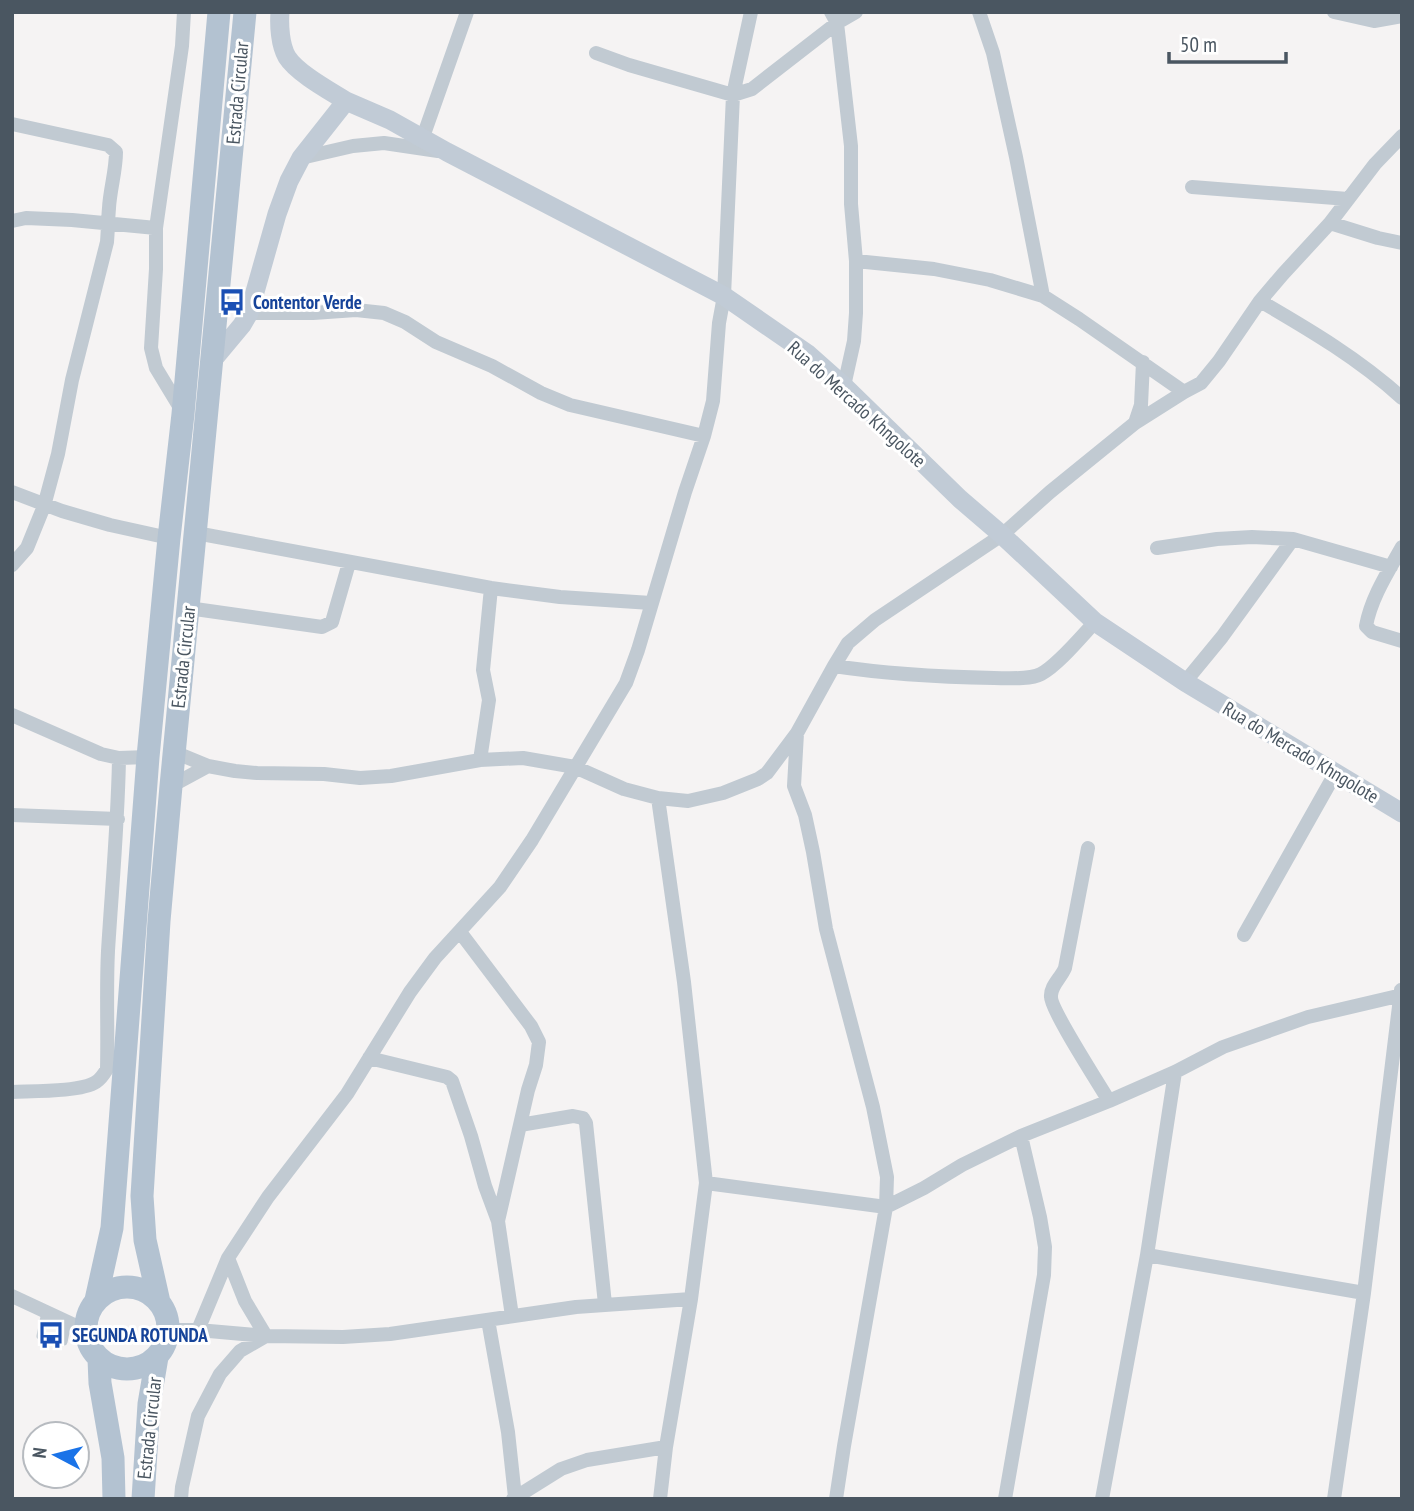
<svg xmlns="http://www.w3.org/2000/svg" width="1414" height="1511" font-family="'PT Sans Narrow',sans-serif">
<rect width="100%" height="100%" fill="#f5f3f3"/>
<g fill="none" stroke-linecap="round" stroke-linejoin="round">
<path stroke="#c1cad2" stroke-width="7" d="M45,1312L40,1336L64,1342L68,1323"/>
<path stroke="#c1cad2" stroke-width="14" d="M831,12L837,23L851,146V204L856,261V313L854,341L844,386
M979,12L993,53L1016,157L1043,296
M1334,12L1374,21L1402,16
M596,53L629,65L733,95L752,89L837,23L856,12
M12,124L108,145L116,152C116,171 110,189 109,208C108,219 108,230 107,242L72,380L58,454L44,506L27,548L12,565
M423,137L467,12
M301,158L353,146L384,143L438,151
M1192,187L1348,199
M12,221L26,218L72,220L156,228
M1330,223L1378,238L1402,243
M856,261L934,269L990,280L1043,296L1079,319L1184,392
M1260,301C1310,330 1359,359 1402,398
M249,313H313L356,310L384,313L405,322L436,342L492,366L541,393L570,405L704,436
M182,411L156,368L151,348L156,269V228L182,46L184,12
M1135,423L1141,405L1143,362
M12,492L62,511L110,525L169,538
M196,533L491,588L560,597L651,603
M1402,547C1388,572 1371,598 1366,626L1372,632L1402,641
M1157,548L1217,539L1252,537L1293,539L1391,567
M188,608L322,627L332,622L349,563
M834,666L848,643L875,620L1002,535L1050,492L1135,423L1184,392L1201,383L1219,361L1260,301L1283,274L1330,223L1375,164L1402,136
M1185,682L1222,637L1293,539
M12,715L101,754L119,758L148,757
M797,733L794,786L805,815L813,852L826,929L873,1107L887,1177L886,1207L844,1446L836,1499
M174,752L208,766L235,771L257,773L324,774L360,778L391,776L480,760L523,758L575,767L624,789L658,798L688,801L723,793L758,779L767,773L797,733L834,666C886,674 941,677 994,678C1006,678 1030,680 1041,674C1058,665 1081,637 1095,622
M480,760L489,700L483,670L491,588
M171,786L208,766
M658,798L684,982L706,1183L691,1299L666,1447L660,1499
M12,815L118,819
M1088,848L1065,968C1061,978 1050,986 1051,997C1051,1010 1099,1084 1109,1101
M460,932L531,1026L539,1042L536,1065L528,1090L498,1221L512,1316
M1244,935L1336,772
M369,1058L447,1077L452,1081L471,1136L485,1186L498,1221
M12,1092C32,1091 81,1092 96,1082C101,1079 104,1074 107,1069C108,1029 106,990 108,951C112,886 118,822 119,758
M520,1125L573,1116L583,1118L586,1123L605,1304
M706,1183L886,1207L924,1188L962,1165L1021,1136L1109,1101L1175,1072L1223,1047L1308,1017L1402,995
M1147,1255L1364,1293
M12,1296L85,1330
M488,1320L508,1432L515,1497
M168,1330H198L266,1336L343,1337L390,1334L576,1307L691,1299
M198,1330L228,1258L268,1197L347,1094L410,992L435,958L500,887L532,840L626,683L638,650L685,492L704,436L713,401L719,323L724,296L733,95L751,12
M181,1499L182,1487L198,1416L220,1374L240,1351L266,1336L245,1301L228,1258
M513,1499L561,1469L587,1460L666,1447
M1005,1499L1044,1275L1045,1247L1040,1217L1021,1136
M1102,1499L1147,1255L1175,1072
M1334,1499L1364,1293L1401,990"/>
<path stroke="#c1cbd6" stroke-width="19" d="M280,12C279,25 280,45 287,57C297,73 330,91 346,101
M212,361L242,325L249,313L277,214L289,181L301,158L346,101L390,120L447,152L724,296L808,354L844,386L960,499L1002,535L1095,622L1185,682L1402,813"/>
<path stroke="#b3c2d1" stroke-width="23" d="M86 1328a41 41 0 1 1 82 0a41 41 0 1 1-82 0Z
M96,1300L112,1228L148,757L169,538L183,414L219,12
M159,1302L145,1240L142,1196L159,921L171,786L245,12
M99,1359L100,1383L113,1458L114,1499
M143,1499L149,1404L157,1357"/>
</g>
<defs>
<symbol id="bus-bare" viewBox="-9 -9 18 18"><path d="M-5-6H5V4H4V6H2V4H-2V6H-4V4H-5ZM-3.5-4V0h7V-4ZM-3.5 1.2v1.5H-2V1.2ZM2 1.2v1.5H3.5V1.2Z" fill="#1a4fb4" stroke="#fff" stroke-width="2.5" paint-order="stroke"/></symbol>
</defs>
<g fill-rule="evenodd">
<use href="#bus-bare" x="213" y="283" width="38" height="38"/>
<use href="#bus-bare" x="32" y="1316" width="38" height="38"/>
</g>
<g text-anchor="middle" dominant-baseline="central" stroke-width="6" stroke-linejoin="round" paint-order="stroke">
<g font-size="19" fill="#4a5661" stroke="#fff">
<text transform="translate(237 93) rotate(-85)">Estrada Circular</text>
<text transform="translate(857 404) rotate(42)">Rua do Mercado Khngolote</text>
<text transform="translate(183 657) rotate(-84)">Estrada Circular</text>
<text transform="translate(1301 752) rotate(31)">Rua do Mercado Khngolote</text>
<text transform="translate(149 1428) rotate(-84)">Estrada Circular</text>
</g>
<g font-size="19" font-weight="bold" fill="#164399" stroke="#fff" text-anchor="start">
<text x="253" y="302">Contentor Verde</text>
<text x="72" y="1335">SEGUNDA ROTUNDA</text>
</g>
</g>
<rect width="1414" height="1511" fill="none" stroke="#4a5661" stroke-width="28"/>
<g transform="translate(56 1455) rotate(277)"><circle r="33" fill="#ffffff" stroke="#b7bbc0" stroke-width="2"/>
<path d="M0-5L12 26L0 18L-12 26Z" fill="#1a73e8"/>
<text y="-10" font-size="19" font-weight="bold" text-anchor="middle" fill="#4a5661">N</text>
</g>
<path d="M1169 52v10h117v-10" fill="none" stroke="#4a5661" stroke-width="3.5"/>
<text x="1180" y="52" font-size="21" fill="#4a5661" stroke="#ffffff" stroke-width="5" paint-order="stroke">50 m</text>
</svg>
